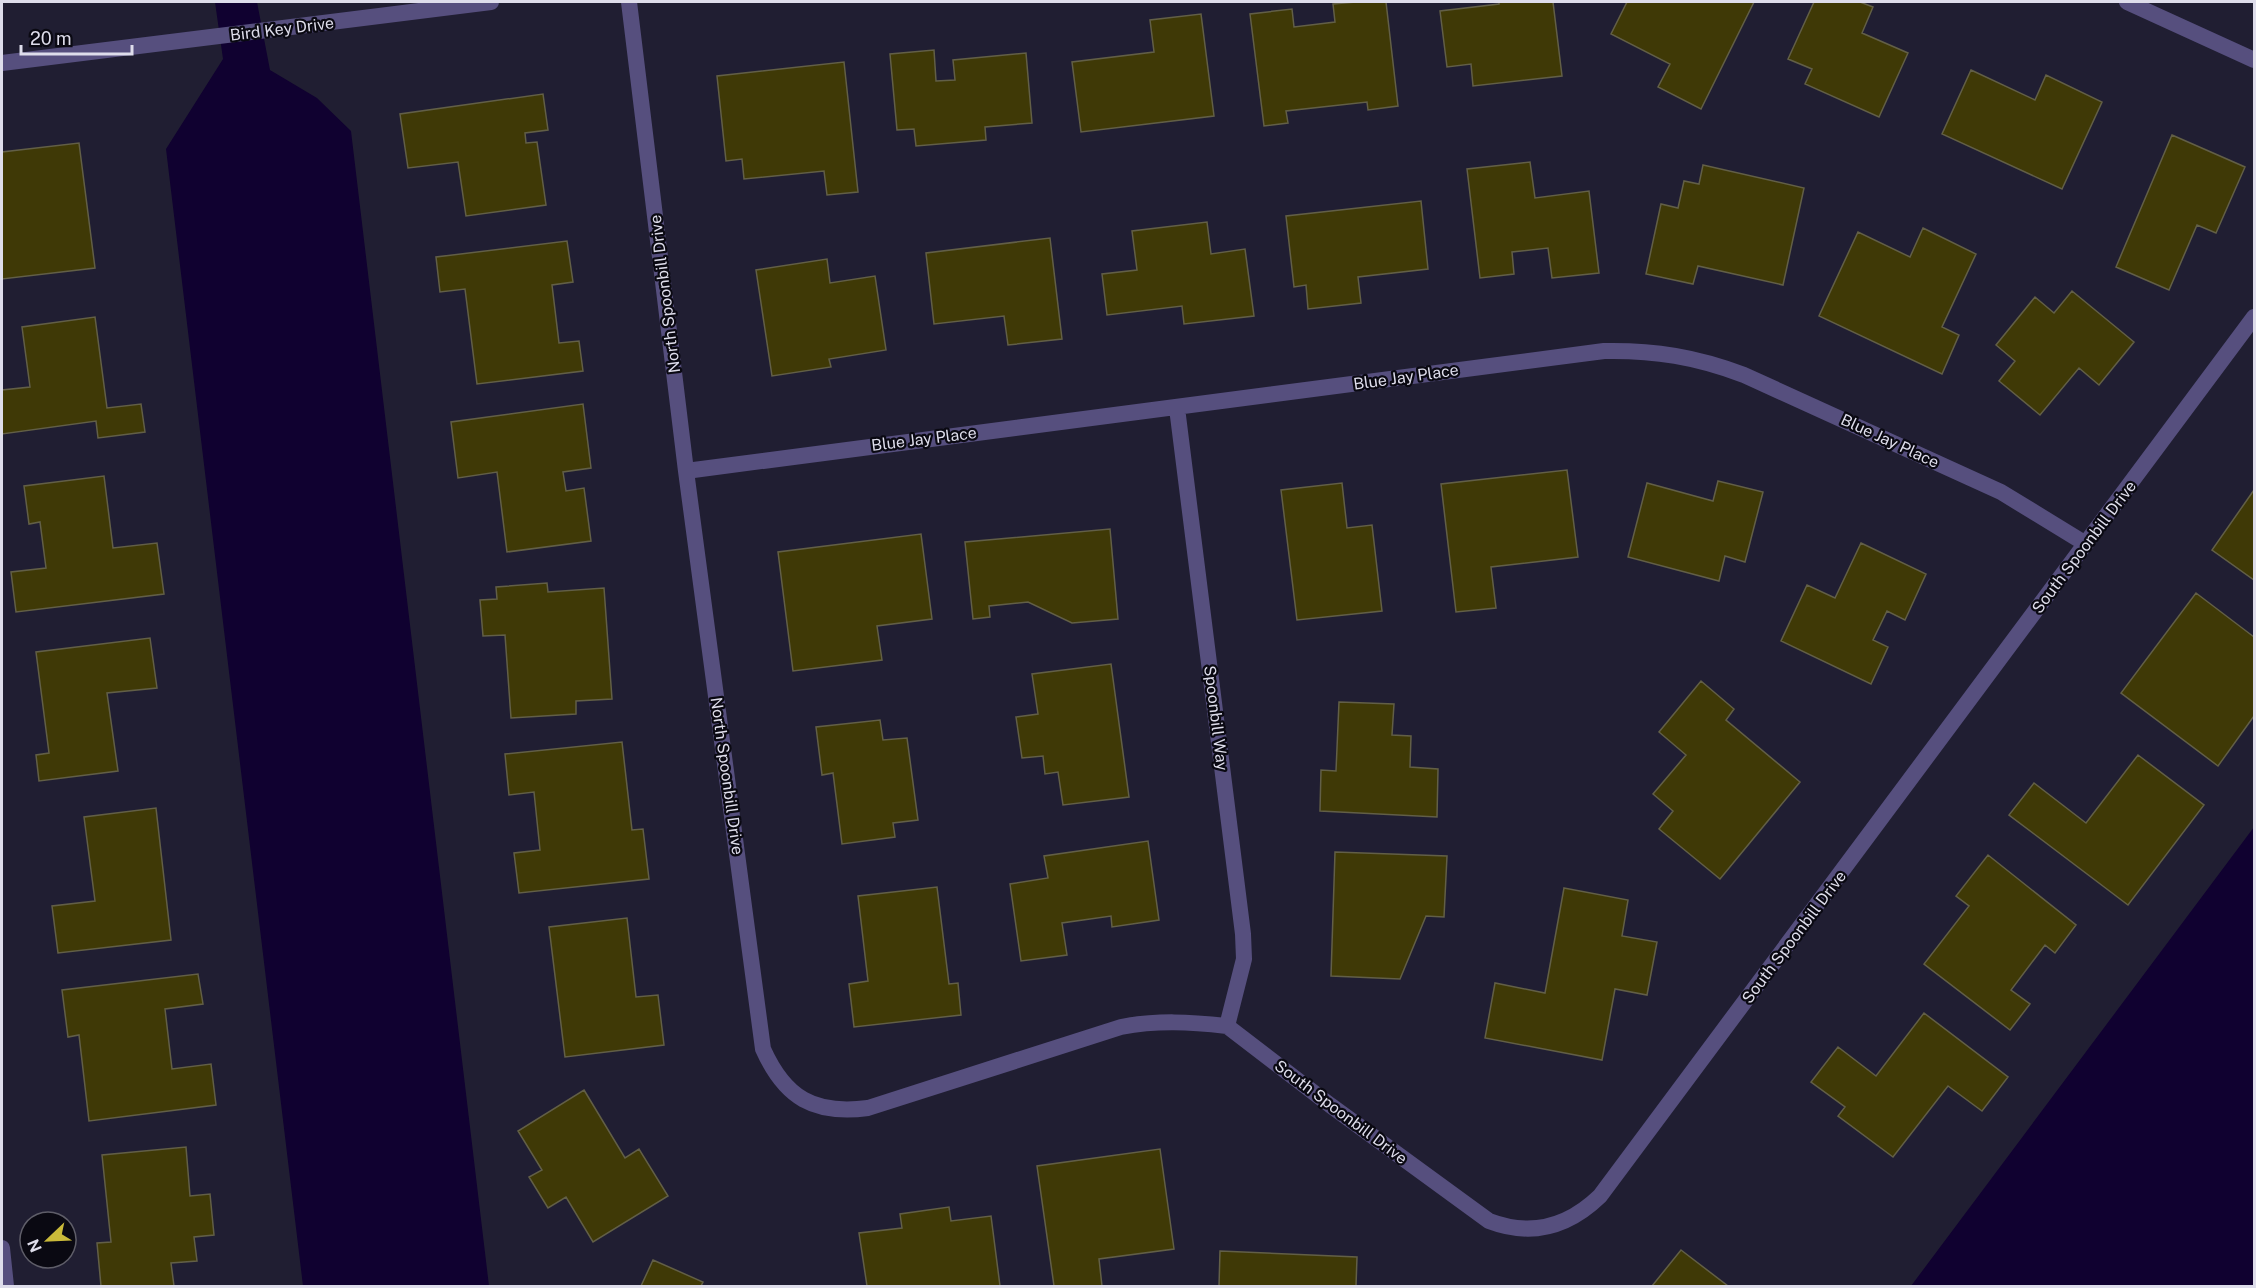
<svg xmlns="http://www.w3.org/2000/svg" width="2256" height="1288" font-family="'Public Sans',sans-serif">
<rect width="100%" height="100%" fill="#201e32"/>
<path fill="#100130" d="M215,2H257L270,70L317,98L351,131L489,1286H303L166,149L223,59Z
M2254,827V1286H1911Z"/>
<path fill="#3f3906" stroke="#625f47" stroke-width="1.5" d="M1356,2H1386L1398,106L1368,110L1367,102L1286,111L1288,123L1264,126L1250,14L1292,9L1294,27L1335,22L1333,4Z
M1499,2H1553L1562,76L1473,86L1471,64L1447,67L1440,11L1499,4Z
M1627,2H1754L1701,109L1658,87L1670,64L1611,34Z
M1814,2H1860L1873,7L1862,33L1908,53L1879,117L1805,84L1812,69L1788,59Z
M1201,14L1214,116L1081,132L1072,62L1154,52L1150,20Z
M934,50L936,81L955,80L953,60L1026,53L1032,123L985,127L986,140L916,146L914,129L897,130L890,54Z
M844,62L858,192L827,195L824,171L744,179L742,159L726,161L717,76Z
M1971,70L2035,100L2046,75L2102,102L2062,189L1942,134Z
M543,94L548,130L525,133L526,143L537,142L546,205L466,216L458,162L408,168L400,114Z
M2172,135L2245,167L2216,233L2197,225L2169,290L2116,267Z
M79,143L95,268L2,279V152Z
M1530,162L1535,198L1589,191L1599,273L1552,278L1548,248L1512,252L1514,274L1480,278L1467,169Z
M1703,165L1804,188L1783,285L1698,266L1693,284L1646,274L1661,204L1678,208L1684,181L1699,184Z
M1421,201L1428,269L1358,277L1361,303L1308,309L1306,285L1294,287L1286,216Z
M1207,222L1211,254L1245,249L1254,316L1184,324L1182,306L1107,315L1102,274L1137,270L1132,231Z
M1923,228L1976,254L1942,327L1959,335L1942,374L1819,316L1858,232L1910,257Z
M1050,238L1062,339L1008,345L1004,316L934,324L926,253Z
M567,241L573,282L552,285L559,343L579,341L583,371L477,384L465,289L440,292L436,257Z
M827,259L830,283L875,276L886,350L829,359L831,367L772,376L756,270Z
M2072,291L2134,342L2099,385L2079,368L2040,415L1999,381L2015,361L1996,345L2035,297L2054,313Z
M95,317L107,408L141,404L145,432L98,438L96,421L2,434V390L30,387L22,327Z
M583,404L591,468L563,472L566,491L584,488L591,541L507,552L497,472L458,478L451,422Z
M1567,470L1578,557L1491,567L1496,608L1456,612L1441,484Z
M104,476L113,548L157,543L164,594L16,612L11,572L46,568L40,522L29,524L24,486Z
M1718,481L1763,492L1745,562L1725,556L1719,581L1628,557L1647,483L1713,501Z
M1342,483L1347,528L1372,525L1382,611L1297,620L1281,490Z
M2254,490V580L2212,550Z
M1110,529L1118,619L1072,623L1028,602L989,606L990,617L973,619L965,542Z
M921,534L932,619L877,626L882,660L793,671L778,552Z
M1861,543L1926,574L1905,620L1887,611L1873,640L1888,647L1871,684L1781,641L1807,585L1835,598Z
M547,583L548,592L604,588L612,699L576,701V714L511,718L505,635L483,636L480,600L497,599L496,587Z
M2196,593L2254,637V716L2218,766L2121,693Z
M150,638L157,688L107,693L118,771L39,781L36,755L49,753L36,652Z
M1111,664L1129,797L1063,805L1058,772L1045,774L1043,756L1022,758L1016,717L1038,714L1032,674Z
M1701,681L1734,709L1726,720L1800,782L1720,879L1659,829L1673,811L1653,794L1686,755L1659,732Z
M1339,702L1394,704L1392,735L1411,736L1410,767L1438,769L1437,817L1320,811L1321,770L1336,771Z
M880,720L883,740L907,738L918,820L893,823L895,837L842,844L833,773L822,775L816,727Z
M622,742L632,830L643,829L649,879L519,893L514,853L540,850L534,792L509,795L505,754Z
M2138,755L2204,805L2128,905L2009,815L2034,783L2086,823Z
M156,808L171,940L58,953L52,906L95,901L84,817Z
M1148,841L1159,920L1112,927L1111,916L1062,923L1067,955L1021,961L1010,884L1048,878L1044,856Z
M1335,852L1447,856L1444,917L1426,916L1400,979L1331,976Z
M1988,855L2076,925L2055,953L2045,945L2011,990L2030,1004L2010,1030L1924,964L1969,906L1956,896Z
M937,887L949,984L958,983L961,1015L854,1027L849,984L868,981L858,896Z
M1564,888L1628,900L1622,936L1657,942L1647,995L1615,989L1602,1060L1485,1038L1495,983L1545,993Z
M627,918L636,997L658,995L664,1045L565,1057L549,927Z
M198,974L203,1004L165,1009L172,1069L211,1064L216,1105L89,1121L79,1035L68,1037L62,990Z
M1924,1013L2008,1077L1982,1111L1948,1086L1893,1157L1838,1116L1845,1107L1811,1082L1838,1047L1876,1076Z
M584,1090L625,1158L639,1149L668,1196L593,1242L566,1197L548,1208L529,1177L542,1170L518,1131Z
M186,1147L190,1196L210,1194L214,1235L194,1237L197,1261L171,1263L174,1286H101L97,1243L111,1242L102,1155Z
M1160,1149L1174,1249L1099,1259L1102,1286H1054L1037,1166Z
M949,1207L951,1221L991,1216L1000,1286H867L859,1233L902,1228L900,1214Z
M1681,1250L1728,1286H1652Z
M1220,1251L1357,1257L1356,1286H1219Z
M653,1260L703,1282L701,1286H641Z"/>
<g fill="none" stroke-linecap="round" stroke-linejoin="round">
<path stroke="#564f7e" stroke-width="16" d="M629,2L686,471L763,1049C785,1098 814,1115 868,1108L1121,1027C1158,1020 1190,1022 1227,1026
M1177,408L1243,934L1244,959L1227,1026
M686,471L1604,351C1654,350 1697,357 1744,375L2001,492L2086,544
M1227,1026L1330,1105L1489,1221C1531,1237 1568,1227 1600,1196L2254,317
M2,1248L6,1286"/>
<path stroke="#564f7e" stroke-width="16" d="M2127,2L2254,60
M2,63L491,2"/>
</g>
<g text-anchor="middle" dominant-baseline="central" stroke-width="4.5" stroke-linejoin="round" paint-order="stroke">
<g font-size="16" fill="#deddeb" stroke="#0a0912">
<text transform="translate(282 29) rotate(-7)">Bird Key Drive</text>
<text transform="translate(665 294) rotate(-97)">North Spoonbill Drive</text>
<text transform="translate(1406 377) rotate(-8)">Blue Jay Place</text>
<text transform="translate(924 439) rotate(-7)">Blue Jay Place</text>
<text transform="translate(1890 441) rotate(25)">Blue Jay Place</text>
<text transform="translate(2084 547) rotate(-53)">South Spoonbill Drive</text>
<text transform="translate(1216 718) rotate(83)">Spoonbill Way</text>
<text transform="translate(727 776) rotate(82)">North Spoonbill Drive</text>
<text transform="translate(1794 937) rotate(-53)">South Spoonbill Drive</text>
<text transform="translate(1341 1112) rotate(37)">South Spoonbill Drive</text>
</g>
</g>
<rect width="2256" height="1288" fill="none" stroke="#deddeb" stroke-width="6"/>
<g transform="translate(48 1240) rotate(247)"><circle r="28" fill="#0a0912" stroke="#5f5e69" stroke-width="1.5"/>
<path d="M0-4.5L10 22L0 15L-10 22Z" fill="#caba3a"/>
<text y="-9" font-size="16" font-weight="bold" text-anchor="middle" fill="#deddeb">N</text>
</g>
<path d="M21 45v9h111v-9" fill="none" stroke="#deddeb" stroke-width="3"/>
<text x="30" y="45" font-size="18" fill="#deddeb" stroke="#0a0912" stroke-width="4.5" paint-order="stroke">20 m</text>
</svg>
